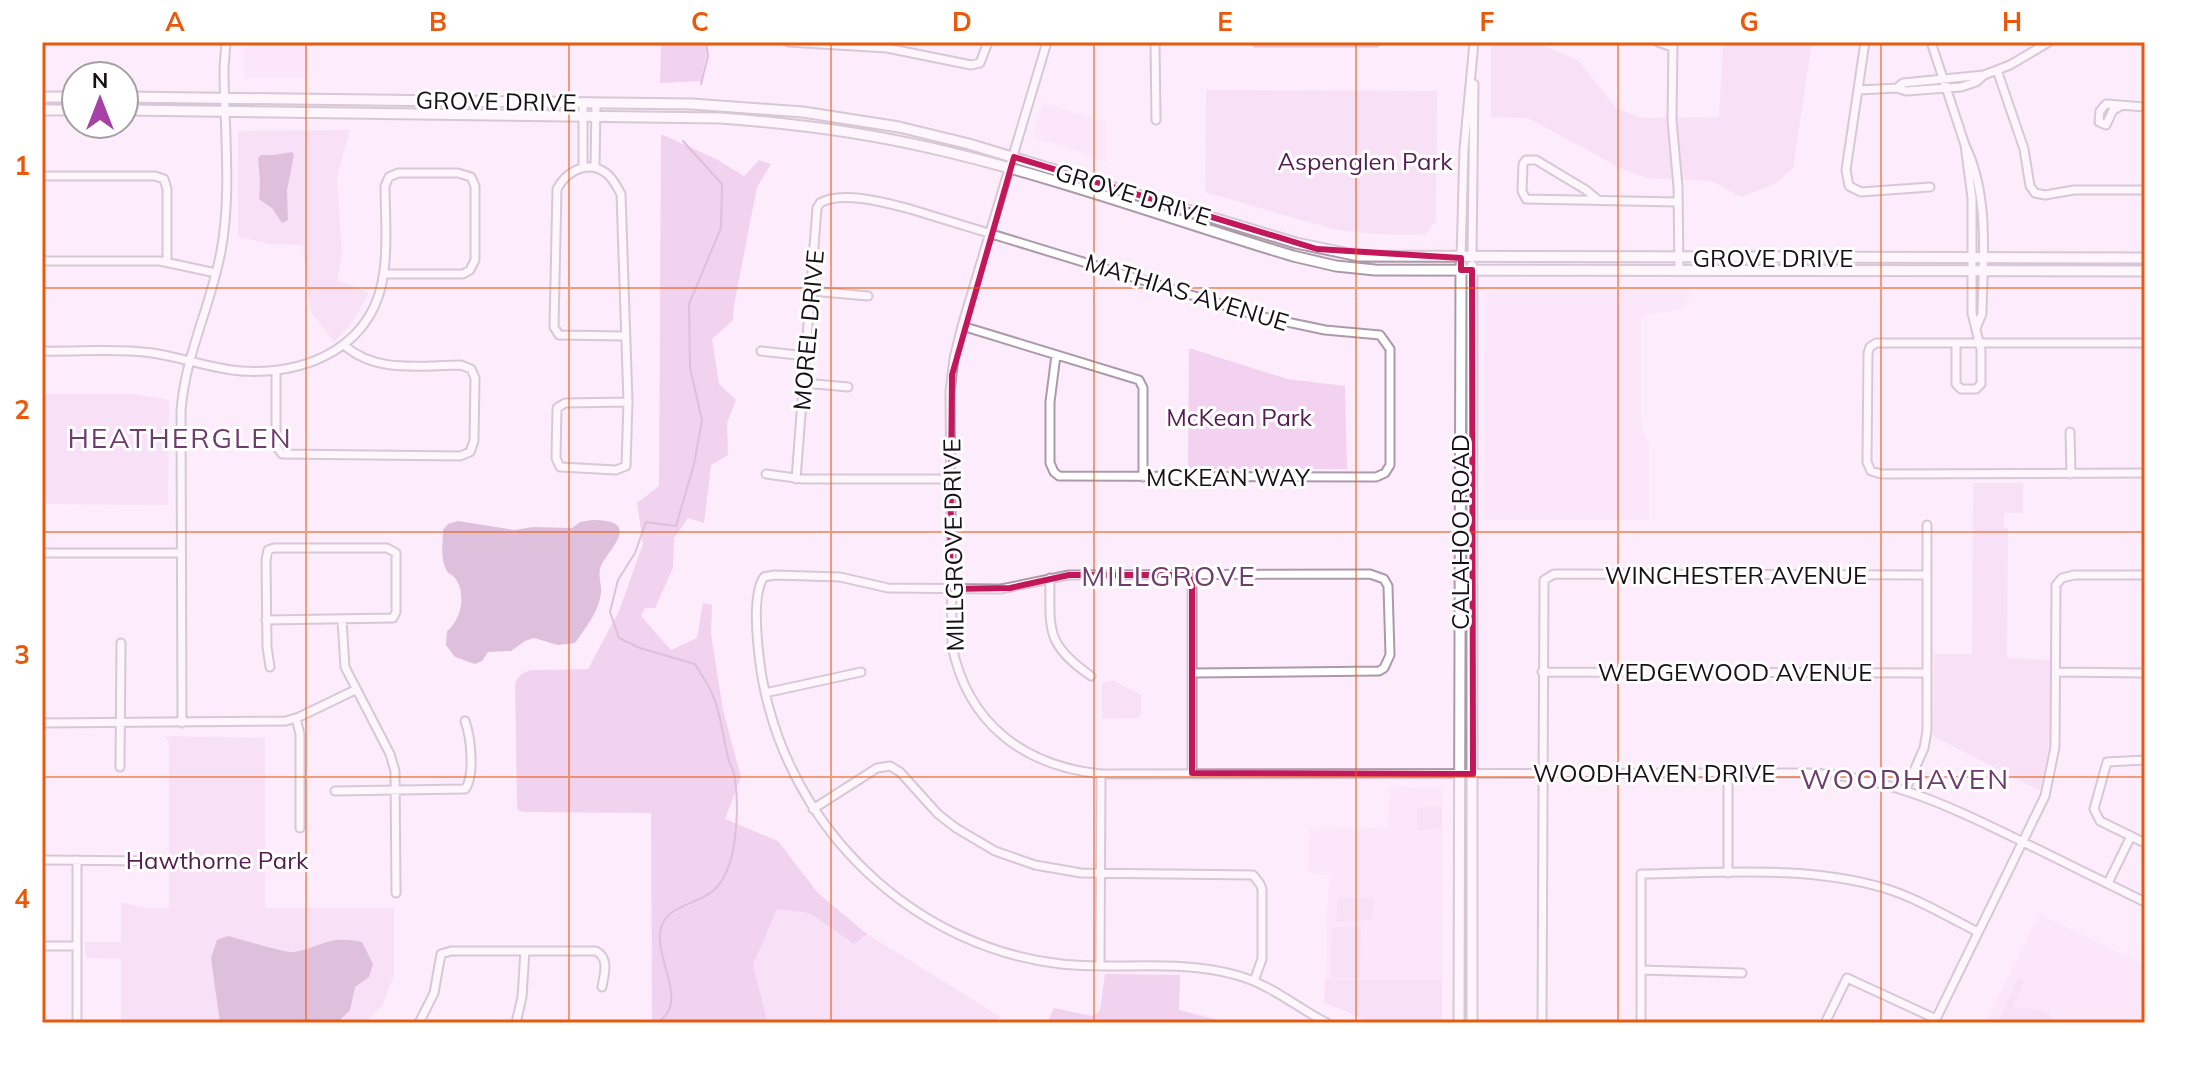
<svg xmlns="http://www.w3.org/2000/svg" width="2187" height="1065" font-family="Mulish,sans-serif">
<rect width="100%" height="100%" fill="#fdedfc"/>
<path fill="#fae0f8" d="M244,42H308V78H244Z
M1044,99L1045,103L1107,122V162L1033,137Z
M1492,291H1691L1687,302L1682,309L1644,315L1641,320V422L1649,446V520H1484L1485,295Z
M1389,787L1442,788V980H1325L1328,888L1331,876L1308,873L1309,829L1388,827Z
M2039,914L2145,965V1023H1985Z"/>
<path fill="#f2d2f0" d="M1491,42H1535L1579,61L1616,108L1643,118L1719,117L1723,42H1812L1793,168L1775,184L1741,197L1712,181L1647,178L1622,169L1528,118L1491,117Z
M1206,90L1437,91L1436,221L1425,235L1373,234L1332,229L1205,192Z
M350,130L337,177L342,253L337,280L369,293L351,325L334,342L310,310L303,245L268,244L238,236V131Z
M1189,348L1287,379L1345,386L1347,469H1188Z
M42,394H133L169,400L168,505L42,504Z
M1973,483H2023V513H2004V528H2008L2007,658L2050,660L2051,739L2040,791L1933,736L1934,654H1972Z
M1113,680L1141,695V713L1138,718L1102,719V683Z
M164,736L265,738V908H394V975L383,1004L365,1023H121V959L86,958L85,942H121V902L145,908H169V742Z
M1421,807H1442V828L1417,830V809Z
M1338,897L1373,898L1372,920L1336,922Z
M777,908L809,913L854,944L867,934L1001,1017L991,1023H768L753,965Z
M1361,926L1360,978L1331,979L1332,927Z
M2018,979L2024,982L2012,1009C2031,1006 2046,1007 2058,1023H1997Z
M1325,980H1442V1020L1441,1023H1372L1324,1002Z"/>
<path fill="#e3b3e0" d="M665,42H709L701,81L660,83L661,45Z
M661,134L718,160L744,176L759,160L771,164L757,187L734,305L733,320L712,339L719,384L736,400L727,423L728,455L711,465L704,523L688,518L674,538L673,568L655,608H645L641,616L671,650L697,638L703,603L712,605L711,634L723,710L741,777L725,819L778,841L817,892L867,934L854,944L809,913L777,909L753,965L768,1023H652L651,813L523,812L518,810L517,805L515,684C518,675 523,672 532,670L588,669L619,611L643,544L637,503L659,486Z
M1105,974L1180,975L1179,1010L1230,1023H1047L1054,1008L1092,1016L1100,1010Z"/>
<path fill="#b88ab6" d="M292,152L294,155L287,190L288,220L282,223L272,208L259,199L260,182L258,158L261,155H274Z
M592,520C647,520 604,552 600,569C598,577 602,585 601,593C599,612 585,628 575,643L558,645L534,638L525,641L511,651L488,652L482,661L475,664L455,657L446,645L447,631C461,620 467,594 455,578C450,572 449,576 446,569C440,558 443,542 443,530L448,524L458,521L514,530L533,527L572,528L580,522Z
M228,936C241,939 287,954 295,952C323,946 329,935 362,942L373,964L369,977L355,987L350,1010L337,1023H220L211,958L217,940Z"/>
<g fill="none" stroke-linecap="round" stroke-linejoin="round">
<path stroke="#b88ab6" stroke-width="2" d="M701,84L708,56L706,42
M657,1023C691,1002 653,959 661,928C668,904 698,905 714,890C738,869 739,808 735,779C735,772 731,767 729,761C723,740 722,717 713,696C709,685 701,674 695,664L640,648L619,638L610,612L618,580L635,553L646,522L676,526L694,464L702,420L690,368L689,304L721,228L722,184L683,141"/>
<defs>
<path id="minor" d="M788,42L887,48L971,65L980,63L988,42
M1047,42L962,326L954,358L950,392L952,646C968,724 1024,766 1101,774L1808,773C1889,776 1951,807 2023,842C2064,862 2104,882 2145,902
M1155,42L1156,120
M1256,42H1376
M1658,42L1672,47
M1673,42L1672,120L1678,187L1679,271
M1865,42L1846,170L1849,186L1861,192L1930,187
M1931,42L1965,145C1990,196 1983,259 1982,314L1977,326
M1997,70L2024,149L2030,186L2035,193L2045,195L2074,190H2145
M1897,88L1903,83L1984,75
M1859,90L1897,88L1906,91L1961,87L1976,82L1984,75L2010,65L2049,42
M2119,107L2113,110L2106,125L2099,122L2100,111L2106,104L2145,107
M583,167V103
M595,167L596,103
M42,176H155L164,179L167,189V262
M1598,200L1586,190L1536,160H1526L1523,164L1522,191L1526,199C1577,200 1628,201 1678,202
M1461,258L1464,149L1474,42
M1472,258L1474,84
M42,261H160L216,273
M811,291L868,296
M962,326L1139,380L1143,388V477
M624,336L559,335L554,327L557,189C566,172 587,159 606,173C613,178 617,187 621,194L628,402L626,466L616,470L560,467L556,458L557,408L565,403L628,402
M1956,343V384L1961,389H1976L1981,384V350L1972,313V198L1965,145
M2145,343H1876L1870,347L1868,353L1867,462L1871,471L1881,474L2145,473
M42,351C78,352 116,348 152,353C181,357 212,369 241,371C309,375 375,346 384,271C388,243 385,214 385,186L389,177L398,173H458L471,177L475,186V260L470,270L463,274H384
M761,351L806,356
M276,371V446L282,454L460,456L470,452L474,441L475,378L471,369L461,365C421,365 376,374 344,345
M804,383L848,387
M2070,432L2071,474
M766,474L803,479H950
M796,479L817,208L820,203C841,190 887,203 910,209L1263,317L1325,330L1380,335L1390,349V465L1385,473L1376,477L1059,476L1054,472L1050,463V402L1056,355
M42,553H180
M1050,578C1050,630 1045,644 1091,676
M266,620L393,618L396,612V553L387,548H274L268,550L266,560L267,647L270,667
M342,620L345,667L390,754L395,771L396,893
M1542,672L1927,673
M2056,672L2145,673
M1192,673L1379,671L1384,668L1390,655L1388,586L1384,579L1370,574L1069,575L1001,589L888,588L840,577L774,575L764,577C748,599 761,681 769,708C805,842 921,948 1061,964C1119,970 1179,959 1236,975C1270,984 1296,1007 1327,1023
M765,693L861,672
M296,718L300,734V828
M42,723L286,721L299,717L355,690
M182,723L181,411C185,355 211,306 221,251C232,194 224,127 224,68L226,42
M2145,760L2107,762L2094,809L2100,821L2145,843
M120,767L121,643
M1192,773V575
M1906,789L1924,748L1927,731V525
M335,791L465,789C475,777 471,737 465,721
M813,809L877,768L890,766L900,772L938,814L956,828L995,851L1035,865L1081,873L1253,875L1260,884L1262,889V959L1254,981
M42,860L150,861
M1728,873V773
M2108,883L2131,836
M42,946H77
M1100,966L1101,774
M1641,970L1742,973
M77,1023V860
M419,1023L434,993L441,954L451,951H596C610,959 604,974 602,987
M516,1023L522,997L525,951
M1542,1023L1544,580L1554,574L1926,575
M1641,1023V874C1721,873 1807,865 1884,888C1917,898 1948,917 1978,932
M1825,1023L1847,978L1936,1019
M1934,1023L2045,796L2055,747L2056,585L2062,578L2074,575H2145"/>
<path id="major" d="M42,97H76
M124,97L692,104L803,112L899,127L969,144L1296,243L1359,256L2145,258
M42,110H76
M124,110L720,118C791,123 862,132 931,148C1054,176 1173,220 1293,256L1336,266L1375,270L2145,271
M1459,1023L1461,265
M1472,1023V266"/>
</defs>
<use href="#minor" stroke="#ac9aab" stroke-width="11"/>
<use href="#major" stroke="#ac9aab" stroke-width="13"/>
<use href="#minor" stroke="#fff" stroke-width="7"/>
<use href="#major" stroke="#fff" stroke-width="9"/>
</g>
<path d="M0 0H2187V1065H0ZM1014,157L1317,249L1461,258V270H1472L1473,774L1192,773V575H1069L1010,588L950,589L952,375Z" fill="#fdedfc" fill-opacity=".55" fill-rule="evenodd"/>
<path fill="none" stroke="#c2185b" stroke-width="6" stroke-linejoin="round" d="M1014,157L1317,249L1461,258V270H1472L1473,774L1192,773V575H1069L1010,588L950,589L952,375Z"/>
<path fill="none" stroke="#e8590c" stroke-width="2" stroke-opacity="0.55" d="M306,42V1023M569,42V1023M831,42V1023M1094,42V1023M1356,42V1023M1618,42V1023M1881,42V1023M42,288H2145M42,532H2145M42,777H2145"/>
<g text-anchor="middle" dominant-baseline="central" stroke-width="6" stroke-linejoin="round" paint-order="stroke">
<g font-size="24" fill="#181118" stroke="#fff">
<text transform="translate(496 101) rotate(1)">GROVE DRIVE</text>
<text transform="translate(1133 194) rotate(17)">GROVE DRIVE</text>
<text x="1773" y="258">GROVE DRIVE</text>
<text transform="translate(1187 292) rotate(17)">MATHIAS AVENUE</text>
<text transform="translate(808 330) rotate(-85)">MOREL DRIVE</text>
<text x="1228" y="477">MCKEAN WAY</text>
<text transform="translate(1460 532) rotate(-90)">CALAHOO ROAD</text>
<text transform="translate(953 545) rotate(-91)">MILLGROVE DRIVE</text>
<text x="1736" y="575">WINCHESTER AVENUE</text>
<text x="1735" y="672">WEDGEWOOD AVENUE</text>
<text x="1654" y="773">WOODHAVEN DRIVE</text>
</g>
<g font-size="24" fill="#541c53" stroke="#fff">
<text x="1365" y="161">Aspenglen Park</text>
<text x="1239" y="417">McKean Park</text>
<text x="217" y="860">Hawthorne Park</text>
</g>
<g font-size="28" letter-spacing="2" fill="#6f3c6e" stroke="#fff">
<text x="180" y="437">HEATHERGLEN</text>
<text x="1169" y="575">MILLGROVE</text>
<text x="1905" y="778">WOODHAVEN</text>
</g>
</g>
<rect width="2187" height="1065" fill="none" stroke="#ffffff" stroke-width="88"/>
<g transform="translate(100 100)"><circle r="38" fill="#ffffff" stroke="#a3a0a3" stroke-width="2"/>
<path d="M0-6L14 30L0 20L-14 30Z" fill="#a641a5"/>
<text y="-12" font-size="22" font-weight="bold" text-anchor="middle" fill="#181118">N</text>
</g>
<rect x="44" y="44" width="2099" height="977" fill="none" stroke="#e8590c" stroke-width="3"/>
<g font-size="26" text-anchor="middle" font-weight="bold" fill="#e8590c">
<text x="175" y="31">A</text>
<text x="438" y="31">B</text>
<text x="700" y="31">C</text>
<text x="962" y="31">D</text>
<text x="1225" y="31">E</text>
<text x="1487" y="31">F</text>
<text x="1749" y="31">G</text>
<text x="2012" y="31">H</text>
<text x="22" y="175">1</text>
<text x="22" y="419">2</text>
<text x="22" y="664">3</text>
<text x="22" y="908">4</text>
</g>
</svg>
